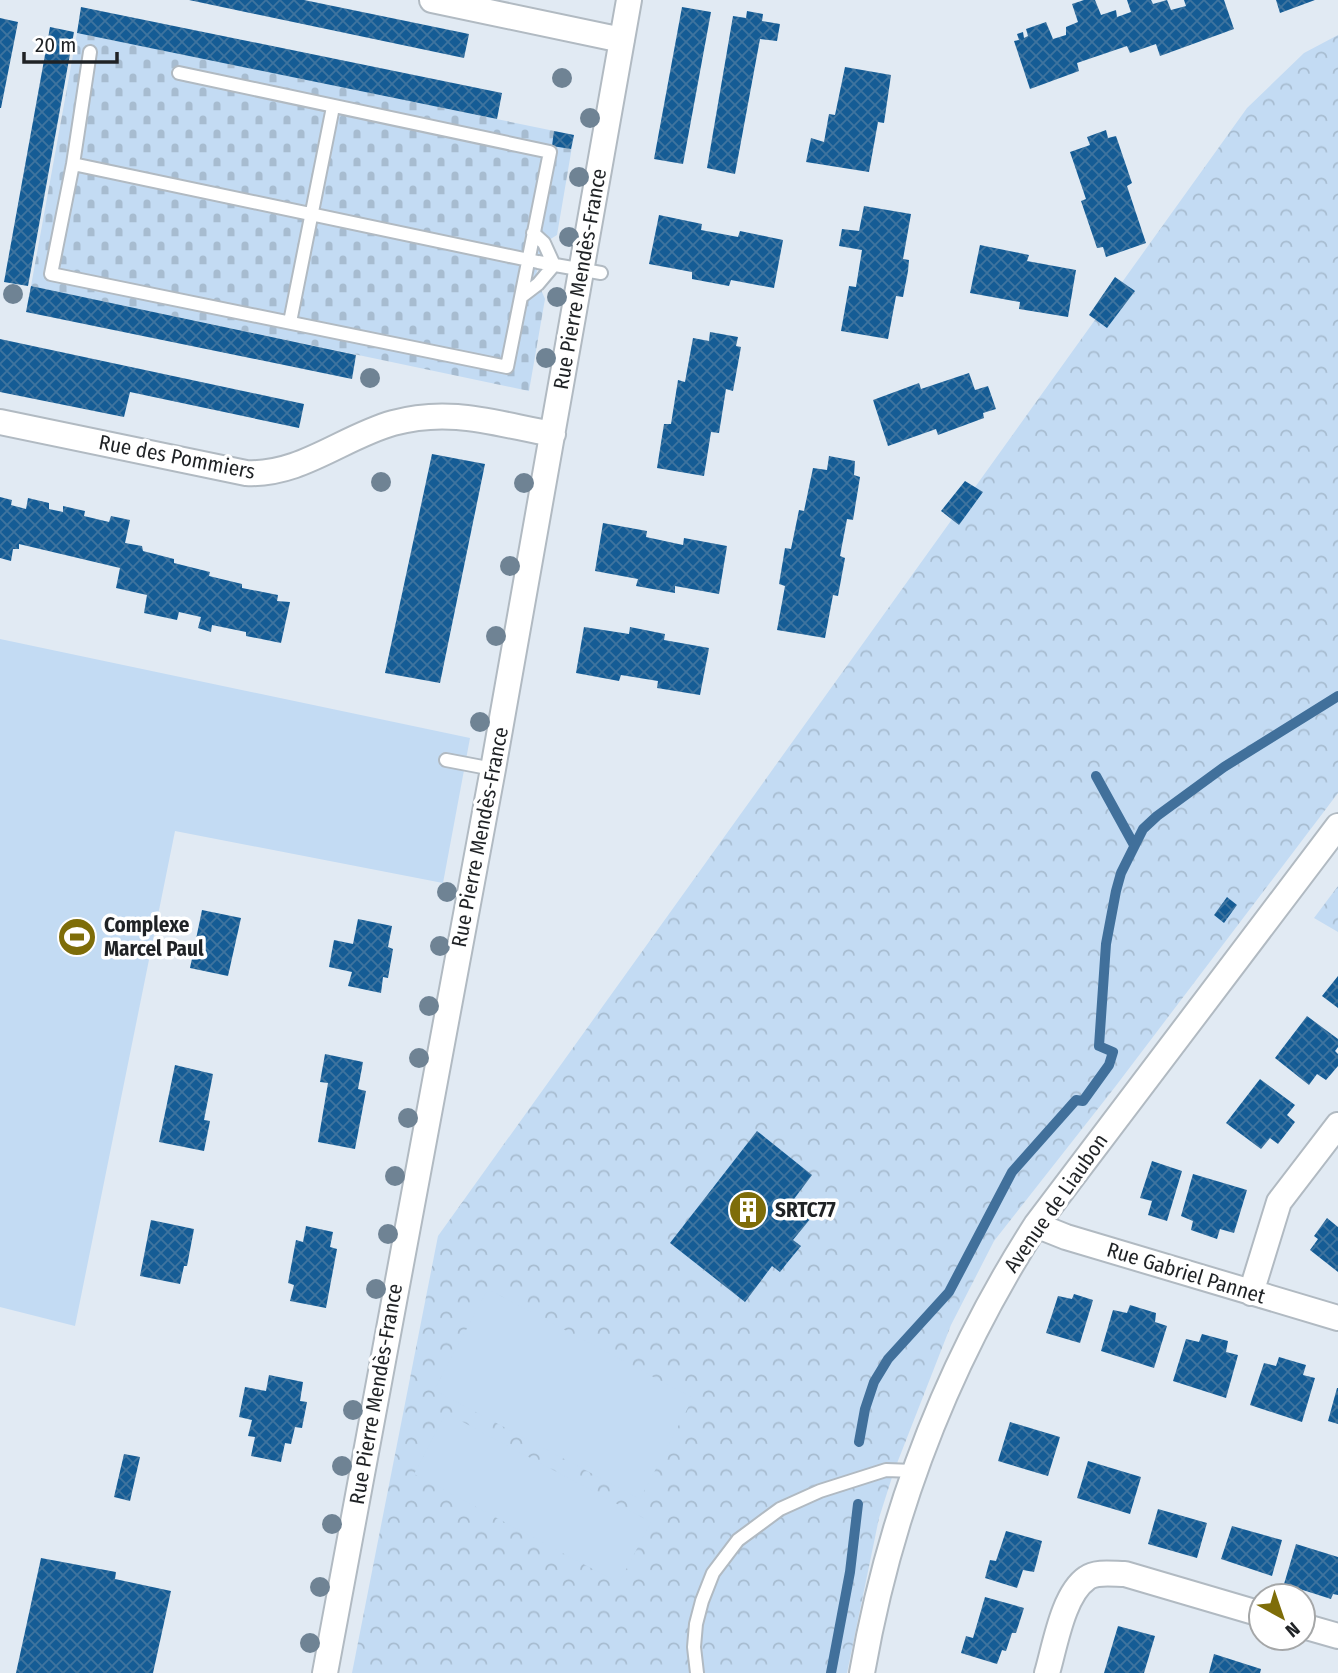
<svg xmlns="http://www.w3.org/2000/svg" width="1338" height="1673" font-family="'Fira Sans Condensed',sans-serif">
<defs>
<pattern id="cemetery-stones" width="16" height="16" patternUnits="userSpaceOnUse" patternTransform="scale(1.75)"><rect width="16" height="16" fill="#c3dbf3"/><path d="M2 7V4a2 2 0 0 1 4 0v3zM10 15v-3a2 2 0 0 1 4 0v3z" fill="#a7bcd0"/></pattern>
<pattern id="park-crowns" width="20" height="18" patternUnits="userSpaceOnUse" patternTransform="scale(1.75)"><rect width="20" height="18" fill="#c3dbf3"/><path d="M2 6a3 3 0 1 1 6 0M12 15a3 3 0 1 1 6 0" fill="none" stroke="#a7bcd0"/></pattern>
<pattern id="building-cross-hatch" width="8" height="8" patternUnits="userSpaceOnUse" patternTransform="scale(1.75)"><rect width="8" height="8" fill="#155c95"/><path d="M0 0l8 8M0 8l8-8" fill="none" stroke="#3f749f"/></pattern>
</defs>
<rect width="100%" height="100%" fill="#e1eaf3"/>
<path fill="url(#cemetery-stones)" d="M77,33L574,135L557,235L544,243L538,262L536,278L545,299L529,391L31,286Z"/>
<path fill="url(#park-crowns)" d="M1338,35V793L1115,1087L994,1241L951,1325L894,1471L879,1518L847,1673H352L438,1236L1247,108L1304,53Z
M1338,886V932L1314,918Z"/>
<path fill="#c3dbf3" d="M0,639L470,738L443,883L175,831L75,1326L0,1307Z
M488,1289L693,1398L640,1499L434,1390Z
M446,1413L651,1522L619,1583L414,1474Z"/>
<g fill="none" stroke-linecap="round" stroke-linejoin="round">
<path stroke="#41709b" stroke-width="10" d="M1096,776L1134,845
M859,1442L865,1409L874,1382L888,1359L949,1292L1012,1172L1076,1100L1083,1101L1109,1065L1113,1052L1099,1046L1106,944L1116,891L1121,873L1143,829L1157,816L1224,767L1338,696
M831,1673L850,1572L858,1504"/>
</g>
<path fill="url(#building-cross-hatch)" d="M189,0H304L469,34L464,58Z
M1084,0H1095L1101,15L1116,10L1117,17L1131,12L1127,0H1151L1153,4L1167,0L1171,10L1186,6L1184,0H1224L1234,29L1160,56L1156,44L1130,53L1127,46L1077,63L1079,71L1030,89L1014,41L1019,40L1017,34L1023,32L1024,38L1028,36L1026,29L1046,22L1053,39L1066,35V27L1078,22L1072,4Z
M1276,0H1315L1280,13Z
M81,7L502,93L497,119L77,33Z
M682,7L711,12L683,164L654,159Z
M747,11L763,14L762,21L780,24L777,41L760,39L735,174L707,168L733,16L746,18Z
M0,18L18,22L1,108H0Z
M50,27L74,32L28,286L4,282Z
M845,67L891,75L884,123L878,122L869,172L806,162L811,138L824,142L829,114L835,115Z
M1106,130L1108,138L1116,136L1132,183L1127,186L1146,243L1106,257L1103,247L1097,248L1081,201L1086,199L1070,152L1090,145L1087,137Z
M554,131L574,135L571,149L552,146Z
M864,206L911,214L903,259L909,260L908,271L903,297L896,296L888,339L841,331L849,286L856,287L862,250L839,246L842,229L859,231Z
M659,215L702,224L701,230L738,237L740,231L783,240L774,288L731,280L729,286L692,279V272L649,264Z
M980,245L1029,255L1027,261L1076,270L1068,317L1019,309L1020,302L970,293Z
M1115,277L1135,291L1107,328L1089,315Z
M31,286L356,355L352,379L26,312Z
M710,332L738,337L736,346L741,347L733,391L726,389L719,433L711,432L704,476L657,468L664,424H671L678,380L685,382L693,338L709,341Z
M0,339L304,404L299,428L130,392L124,417L0,392Z
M969,373L975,390L988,386L996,409L983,413L984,418L938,435L936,429L888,446L873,400L919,383L921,389Z
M432,454L485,464L440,683L385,673Z
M829,456L855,461L854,475L860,477L853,520L847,519L840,556L845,558L838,596L833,595L825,638L777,630L785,586L779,584L785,548L791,549L799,510L804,511L813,468L827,470Z
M965,481L983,492L959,525L941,511Z
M0,497L12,500L11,505L26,509L28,498L49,503V509L63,512V506L85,511L84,516L109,522L111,516L130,520L125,543L142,546L143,551L174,559V563L210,572L209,576L242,584V588L278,595L277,601L290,602L281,643L246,636V632L212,625L211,632L198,628L201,617L179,612L177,620L144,613L147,595L116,588L120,568L19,544V549H13L11,561L0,558Z
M603,523L647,531L646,537L683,545L684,538L727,546L719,594L675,586V593L636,586L638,579L595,571Z
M584,627L629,634L630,627L665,634L664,640L709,648L700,695L657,688L658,681L621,675L619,681L576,673Z
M1227,897L1237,905L1224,923L1214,915Z
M202,910L241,918L228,976L190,968Z
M358,919L392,926L388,947L393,949L388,978L383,977L381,993L348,986L352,972L329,967L334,940L353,944Z
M1338,976V1008L1322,996Z
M1307,1016L1338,1039V1047L1335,1051L1338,1054V1066L1326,1080L1317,1074L1309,1085L1275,1058Z
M325,1054L363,1062L358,1089L366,1091L355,1149L318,1142L328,1083L320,1082Z
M175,1065L213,1074L204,1120L210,1121L204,1151L159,1142Z
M1260,1079L1295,1105L1287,1115L1295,1122L1278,1144L1270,1138L1261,1149L1226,1123Z
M757,1131L812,1175L791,1203L811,1218L793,1240L801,1246L787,1263L780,1272L772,1266L745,1302L670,1243Z
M1152,1161L1182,1171L1167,1221L1148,1215L1152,1201L1140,1198Z
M1193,1174L1247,1190L1234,1233L1220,1229L1217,1239L1191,1230L1193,1221L1181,1216Z
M1327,1218L1338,1227V1272L1310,1250L1318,1239L1314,1236Z
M151,1220L194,1229L187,1266H184L180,1284L140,1276Z
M306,1226L333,1232L330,1247L337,1249L326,1308L290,1301L294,1285L288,1283L296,1240L303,1242Z
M1074,1294L1093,1300L1080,1343L1046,1333L1058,1296L1072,1299Z
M1130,1305L1156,1313L1155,1322L1167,1326L1154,1368L1101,1351L1113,1310L1127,1313Z
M1202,1334L1228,1341L1226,1352L1238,1355L1226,1398L1173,1381L1186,1339L1199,1342Z
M1279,1357L1306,1365L1303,1375L1315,1378L1302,1422L1250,1405L1264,1363L1276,1366Z
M269,1375L303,1382L300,1401L307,1402L302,1428L295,1427L291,1444L285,1443L281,1462L251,1456L255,1437L248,1436L252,1420L239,1417L245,1387L266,1391Z
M1337,1388H1338V1424L1328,1421Z
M1010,1422L1060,1437L1048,1476L998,1461Z
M124,1454L140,1457L130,1501L114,1497Z
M1088,1461L1141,1477L1130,1514L1077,1498Z
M1158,1509L1207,1523L1197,1558L1148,1544Z
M1232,1526L1282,1540L1272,1576L1221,1559Z
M1006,1531L1042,1541L1034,1572L1023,1570L1017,1588L985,1578L990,1560L996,1561Z
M1296,1544L1338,1557V1595L1333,1594L1331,1599L1284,1584Z
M41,1558L116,1572L115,1579L171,1591L153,1673H16Z
M985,1597L1024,1608L1016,1633H1012L1006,1651L1002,1650L997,1664L961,1653L966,1636L973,1638Z
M1118,1626L1155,1636L1144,1673H1104Z
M1214,1654L1261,1669L1260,1673H1209Z"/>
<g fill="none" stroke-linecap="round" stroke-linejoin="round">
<defs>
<path id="lane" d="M90,52L73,164L51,274L507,367L550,152L179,73
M73,164L538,262L601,273
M521,297L538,284L554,265L544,243L533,233
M290,322L333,107
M446,760L493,769
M697,1673L694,1647L696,1624L702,1601L713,1573L738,1540L780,1509L820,1491L886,1470L914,1471"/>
<path id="street" d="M432,0L622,40
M0,422L246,473C300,476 343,437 393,423C451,407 496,424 553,434
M1036,1225L1066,1237L1338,1318
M1251,1293L1279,1202L1338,1125
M1303,1626L1338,1636
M325,1673L493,769L629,0
M862,1673C890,1512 948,1362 1036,1225L1338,826
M1047,1673C1055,1646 1063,1594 1087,1578C1096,1571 1114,1574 1125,1574L1261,1614"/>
</defs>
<use href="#lane" stroke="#b1bac2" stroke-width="16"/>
<use href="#street" stroke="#b1bac2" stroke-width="28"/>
<use href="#lane" stroke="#fff" stroke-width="12"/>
<use href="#street" stroke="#fff" stroke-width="24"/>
</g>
<g fill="#6f8394">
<circle cx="562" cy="78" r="10"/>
<circle cx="590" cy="118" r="10"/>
<circle cx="579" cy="177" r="10"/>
<circle cx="569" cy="237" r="10"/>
<circle cx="13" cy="294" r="10"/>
<circle cx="557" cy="297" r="10"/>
<circle cx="546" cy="358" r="10"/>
<circle cx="370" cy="378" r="10"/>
<circle cx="381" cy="482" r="10"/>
<circle cx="524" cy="483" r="10"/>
<circle cx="510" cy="566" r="10"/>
<circle cx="496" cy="636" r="10"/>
<circle cx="480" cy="722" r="10"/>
<circle cx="447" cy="892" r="10"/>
<circle cx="440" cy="946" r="10"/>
<circle cx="429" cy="1006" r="10"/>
<circle cx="419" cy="1058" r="10"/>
<circle cx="408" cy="1118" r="10"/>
<circle cx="395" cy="1176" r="10"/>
<circle cx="388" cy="1234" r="10"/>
<circle cx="376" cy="1289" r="10"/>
<circle cx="353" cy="1410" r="10"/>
<circle cx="342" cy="1466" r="10"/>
<circle cx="332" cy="1524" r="10"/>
<circle cx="320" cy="1587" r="10"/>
<circle cx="310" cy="1643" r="10"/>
</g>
<defs>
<symbol id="stadium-disc" viewBox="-11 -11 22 22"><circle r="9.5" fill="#7e6d09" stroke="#fff"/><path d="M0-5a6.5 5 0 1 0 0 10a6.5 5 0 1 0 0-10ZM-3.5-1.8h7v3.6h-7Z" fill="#fff"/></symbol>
<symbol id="building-disc" viewBox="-11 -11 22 22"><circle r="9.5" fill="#7e6d09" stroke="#fff"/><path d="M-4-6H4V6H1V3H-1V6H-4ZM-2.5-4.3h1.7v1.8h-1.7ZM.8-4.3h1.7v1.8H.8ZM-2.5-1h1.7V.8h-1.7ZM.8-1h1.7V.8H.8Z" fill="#fff"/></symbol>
</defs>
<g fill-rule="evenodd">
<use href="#stadium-disc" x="55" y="915" width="44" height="44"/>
<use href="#building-disc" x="726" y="1188" width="44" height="44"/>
</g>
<g text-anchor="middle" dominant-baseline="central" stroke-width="7" stroke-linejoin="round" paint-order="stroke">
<g font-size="21" fill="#1f2225" stroke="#fff">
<text transform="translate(580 279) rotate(-80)">Rue Pierre Mendès-France</text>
<text transform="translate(177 457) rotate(11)">Rue des Pommiers</text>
<text transform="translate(480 837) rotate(-79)">Rue Pierre Mendès-France</text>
<text transform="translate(1056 1203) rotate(-55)">Avenue de Liaubon</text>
<text transform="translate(1186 1273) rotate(17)">Rue Gabriel Pannet</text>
<text transform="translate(376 1394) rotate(-80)">Rue Pierre Mendès-France</text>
</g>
<g font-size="21" font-weight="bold" fill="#1f2225" stroke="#fff" text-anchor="start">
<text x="104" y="925">Complexe<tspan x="104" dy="24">Marcel Paul</tspan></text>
<text x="775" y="1210">SRTC77</text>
</g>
</g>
<g transform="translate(1282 1617) rotate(140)"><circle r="33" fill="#ffffff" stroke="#a5a7a8" stroke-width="2"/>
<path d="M0-5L12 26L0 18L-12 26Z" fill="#7e6d09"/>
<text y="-10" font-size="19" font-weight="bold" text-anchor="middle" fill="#1f2225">N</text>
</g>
<path d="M24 52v10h93v-10" fill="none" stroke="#1f2225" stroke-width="3.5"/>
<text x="35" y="52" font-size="21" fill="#1f2225" stroke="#ffffff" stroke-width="5" paint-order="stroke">20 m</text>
</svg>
